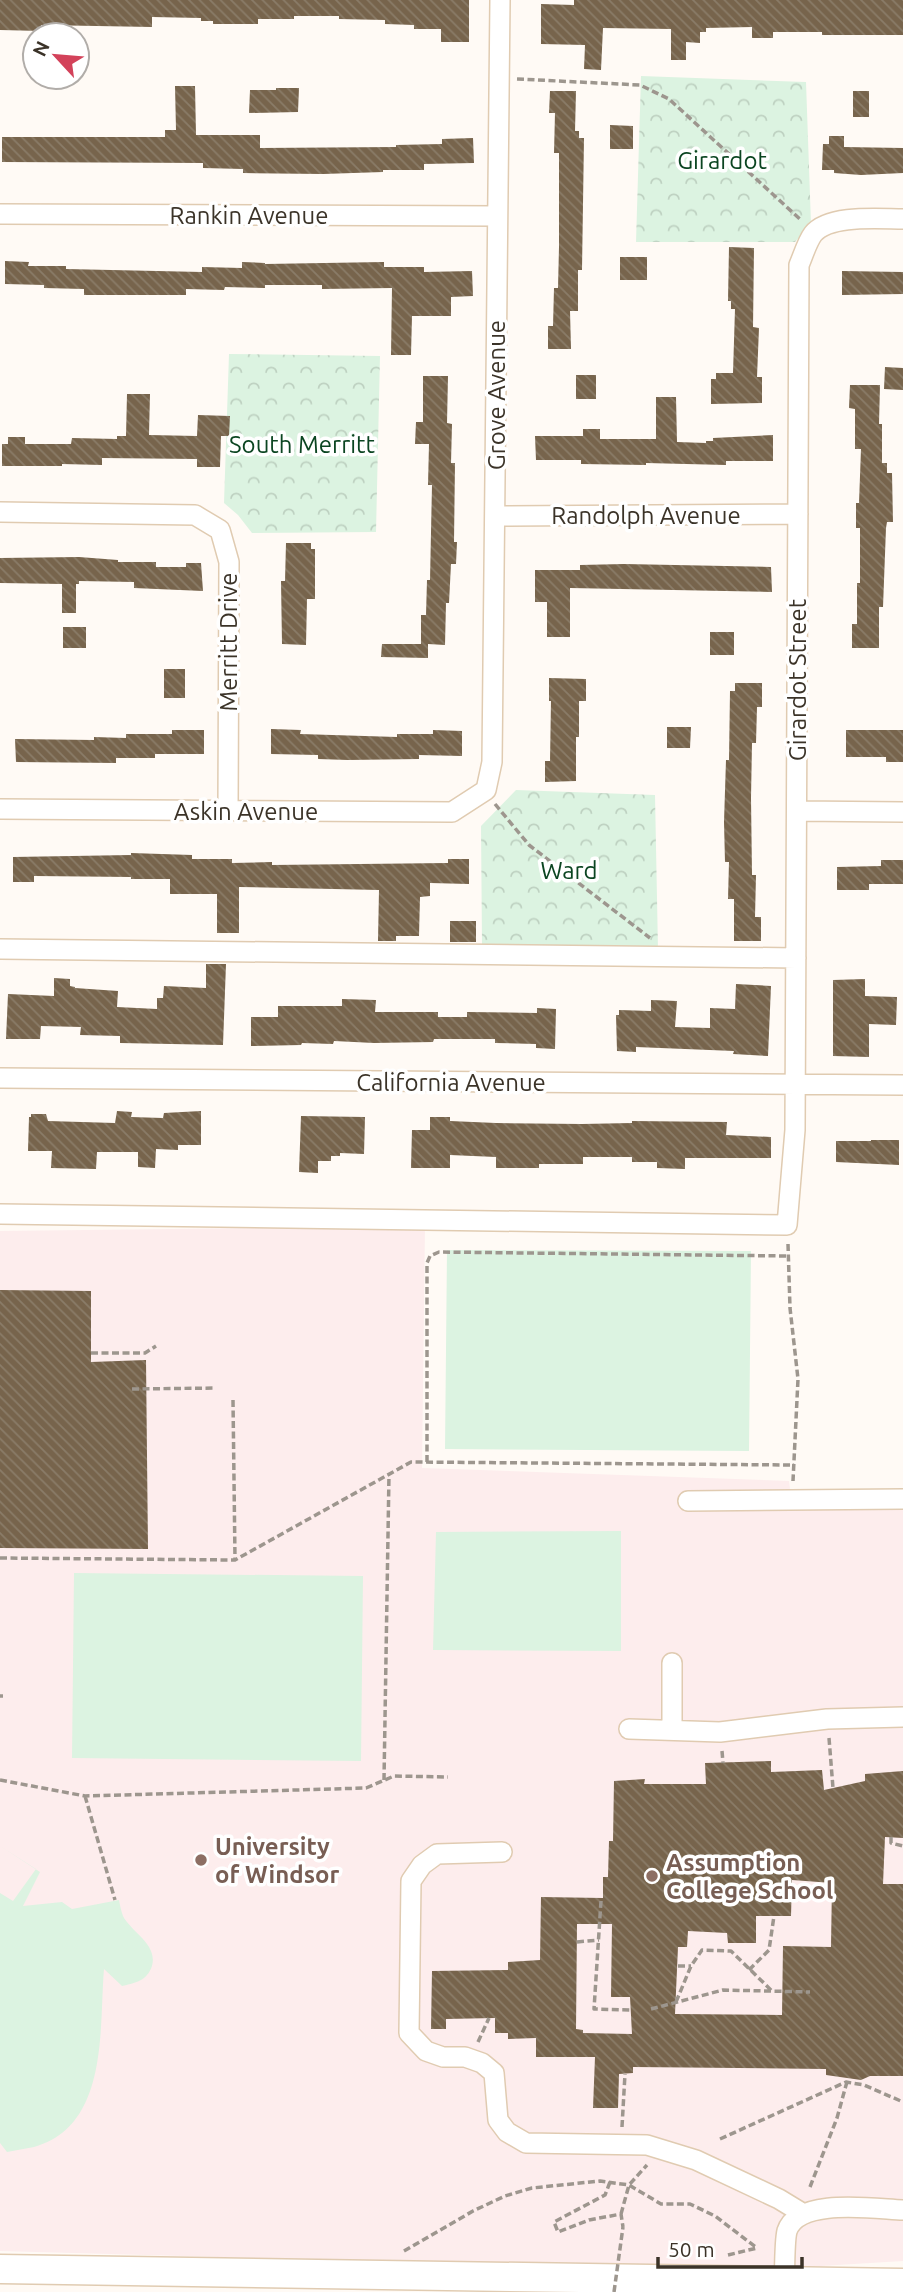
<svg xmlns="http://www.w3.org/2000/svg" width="903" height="2292" font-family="Ubuntu,sans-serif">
<defs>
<pattern id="park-crowns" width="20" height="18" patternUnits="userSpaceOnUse" patternTransform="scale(1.75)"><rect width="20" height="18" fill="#dcf3e1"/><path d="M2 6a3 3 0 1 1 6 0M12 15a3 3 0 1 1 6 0" fill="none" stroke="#bed1c1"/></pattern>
<pattern id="building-back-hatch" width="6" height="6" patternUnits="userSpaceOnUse" patternTransform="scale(1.75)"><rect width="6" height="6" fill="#77644c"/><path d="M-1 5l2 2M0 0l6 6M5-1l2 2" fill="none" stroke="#8a7c68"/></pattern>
</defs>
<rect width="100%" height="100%" fill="#fffaf5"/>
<path fill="#fdeded" d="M425,1226L422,1468L789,1481L790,1489L903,1490V2261L821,2266L398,2262L0,2251V1231Z"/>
<path fill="#dcf3e1" d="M447,1250L751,1251L749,1451L445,1449Z
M621,1531V1651L433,1650L436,1532Z
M74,1573L363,1576L361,1761L72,1758Z
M0,1846L40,1872L23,1906L62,1902L72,1909L119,1900C120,1905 121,1911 123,1916C131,1932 158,1944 152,1966C147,1981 135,1983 122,1986L104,1969C99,2029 109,2126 34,2147C25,2149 16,2150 7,2152L0,2143V1893L13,1901L36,1869Z"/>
<path fill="url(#park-crowns)" d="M641,76L806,82L811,224L795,242H636Z
M229,354L380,356L376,532L252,533L238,515L224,503Z
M516,790L655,795L658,950L482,945L481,826Z"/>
<path fill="url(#building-back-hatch)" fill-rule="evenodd" d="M0,0H469V42H441V29H414V25L385,24V20L339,19V16H294V19H258V24H213V21H201V18L152,17V27L41,25V31L0,30Z
M574,0H903V35H822V32H773V38H752V27L706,28V32H700V43L686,42V60H671V29L603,28L601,70L584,69L585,45L541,44V4L574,5Z
M175,86H195L196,135H260V148L396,147V145L442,144V139L473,138L474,163L424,164V170H383V172L323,174L243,173V169L203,168V163L2,162V137H165V130H176Z
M276,88H299L298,112L249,113L250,90H276Z
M550,91H576L575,131H579V138H584L582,270H578V311H570L571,349H548V326H553L554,288H558L559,247V153H554L555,113H549Z
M853,91H869V117H853Z
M610,125L633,126V149H610Z
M829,136H844V147L903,148V173L861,175L834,173V170H822L823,144H829Z
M729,247L754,248L753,327L759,328L757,377H762V403L711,404V379H716V373H733L735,309H731V301H728Z
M620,257H647V280H620Z
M5,261L29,262L28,266H66V269L202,272V267L242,268V262L265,263V264L384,262V267H424V272L472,271L473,296L451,297V316H412L411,355H391L392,288L322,289V285H265V288L225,287L224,290L186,289V295H84V289L44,288V285L5,284Z
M842,271L903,272V294L842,295Z
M885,367L903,368V390L884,389Z
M576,375H596V399H576Z
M423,376H448L447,423L452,424L451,463H455L454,542H457L456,564H451L449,603H446L445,645L428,644V658L381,657L382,644H421V615H426L427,580H430L432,485H428L429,444H415L416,422H423Z
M850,385H880L879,424H882V463H887V473H892L893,522H887L886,528L883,607H879V648H852V624H857V583H860V528H856V503H859L861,449H855V409L849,408Z
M127,394H150L149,435L197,436L198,415L230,416L229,436H221L220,467H197V459L102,458V465L62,464V466H2V444H8V437H25V444H71L72,438L117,439V436H126Z
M656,397H676L677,442L706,443V441H713V438L773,435V461H726V465L646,463V465L581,464V460H536L535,436H583V429H600V439H656Z
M286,543H311V549H315V599H307L306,645L282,644L281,581H285Z
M79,557L118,560V562H156V567H186V563H201L203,591L134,588V582L79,581V584H76V613H62V584L0,583V558Z
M624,564L771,567L772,592L570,588V637H547V602H535V570H580V565Z
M63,627H86V648H63Z
M710,632H734V655H710Z
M164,669H185V698H164Z
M549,678L586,679V701H579V737H576V781L545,782V761H550L551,701H549Z
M735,683H762V707H757L756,743H752L751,798L752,875H756L755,917H761V941H734V899H728L729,862H725L724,822L726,760H729L730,691H735Z
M667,727H691L690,748H667Z
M271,729L301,730L300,734L397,737V734H433V730L462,731V756L419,755V759L348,760L318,759V755L271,754Z
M172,730H204V754H155V758H116V763L16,762L15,739L94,740V737L126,738V734H172Z
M846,730H903V762H886V757H846Z
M131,853L192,855V859H232V863L272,862V865L448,863V859H469V884L430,883V896L420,897L419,936H396V941H378L379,890L239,887V933H217V894H170V879H131V877L34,876V882H13V857L131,855Z
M881,860H903V884H869V890H837V867L881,866Z
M450,921H476V942H450Z
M206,964H226L223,1045L120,1043V1036L80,1035L81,1027L41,1026L40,1039H6L8,994L54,996V978L70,979V986L75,987V988L118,991L117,1007L157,1009V998H163L164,986L206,988Z
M865,979V996L897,997L896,1025L869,1024V1057L833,1056V980Z
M736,984L771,986L768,1056L733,1054L734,1051L636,1047V1052L617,1051L616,1015H619V1010L651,1011V1000L677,1001L675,1027L710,1028V1008L735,1009Z
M342,999L376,1000L375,1012H438V1017H467V1012L537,1013V1008L556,1009L555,1049L536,1048V1044L495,1043V1039H434L433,1042L374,1043L334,1041L333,1044L302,1043L301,1045L251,1046V1017H278V1006H342Z
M117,1111L132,1112L131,1117L163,1118L164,1113L201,1111V1145H178V1150L156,1149L155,1168L138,1167V1152H97L96,1169L51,1168L52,1151H28L29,1117H31V1114H46L48,1121L115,1123Z
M301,1116L365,1117L364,1154L340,1153V1156H331V1161H318V1173L299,1172Z
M430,1117H450V1121L496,1123L582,1124L632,1123V1121L727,1122L726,1135L771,1137V1158H685V1169L657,1168V1162H632V1157H583V1164H539V1168H496V1157L450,1155V1168H411L412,1130H430Z
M871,1140H899V1165L836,1162V1141H871Z
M0,1290L91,1291V1362L146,1360L148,1549L0,1548Z
M771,1761V1772L822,1770L824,1790L865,1781V1774L903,1771V1838L885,1837L883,1884H903V2076H870L861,2080L826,2075V2069L633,2067V2073L619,2074L618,2108H593L595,2057H536V2038L508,2039V2033H495V2018L446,2019V2029H431L432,1971L508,1970V1962L540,1960L541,1897L603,1898V1877H608L609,1841H613L614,1781L645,1779L644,1784H706L705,1763ZM792,1880L832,1883L831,1947L783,1946L782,2015L675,2014L678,1947H687L688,1931L727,1933L728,1943H756V1916H791ZM577,1924H612L611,1997H630L632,2034L583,2033V2030L576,2029Z"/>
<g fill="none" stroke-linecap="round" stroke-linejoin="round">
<defs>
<path id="minor" d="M0,214L497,216
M0,512L195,515L220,530L229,562L228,811
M495,516L798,514
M0,809L452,812L486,790L492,762L500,0
M797,811L903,812
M0,949L796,958
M0,1078L903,1085
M0,1214L787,1225L795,1130L799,265C803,256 807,242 813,234C829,214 880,219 903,219
M688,1501L903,1499
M672,1663V1730
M629,1729L720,1732L827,1719L903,1717
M502,1852L437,1854L422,1865L411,1881L409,2033L426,2051L443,2057H465L482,2063L494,2073L498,2120L507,2132L526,2143L647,2145L696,2160L779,2199L802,2213
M784,2291C785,2276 784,2243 787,2231C798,2197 875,2209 903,2210"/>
<path id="highway" d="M0,2269L903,2283"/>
</defs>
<use href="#minor" stroke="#e0cbb1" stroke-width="22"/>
<use href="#highway" stroke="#e0cbb1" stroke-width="31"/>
<path stroke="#9d968e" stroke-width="3.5" stroke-dasharray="7 3.5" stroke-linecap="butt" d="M517,79L640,85L669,99L802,221
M495,804L529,845L650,938
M788,1244L790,1308L798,1379L793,1481
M91,1353H145L156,1346
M132,1389L216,1388
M233,1400L235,1559
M427,1462V1263L430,1256L439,1252L788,1256
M0,1558L235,1560L411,1462L794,1465
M0,1696H3
M829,1738L833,1788
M722,1751L723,1763
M0,1780L85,1796L366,1788L394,1776L448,1777
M384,1780L389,1474
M85,1796L115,1900
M891,1837V1843L903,1846
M601,1901L594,2009L631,2010
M577,1942L599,1940
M678,1966H691
M749,1970L769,1950L774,1916
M676,2002L691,1966L702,1950L731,1951L772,1991
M651,2009L723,1990L810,1992
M478,2042L489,2018
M622,2127L625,2074
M720,2139L846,2082L864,2085L903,2102
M610,2182L605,2195L554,2222L558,2232L589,2220L621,2214L623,2227
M810,2187L837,2118L848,2078
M621,2214L629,2185L647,2165
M404,2251L473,2211L505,2196L532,2188L600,2181L629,2185L661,2204H690L715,2216L757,2248
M728,2255L757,2248"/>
<use href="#minor" stroke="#fff" stroke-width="19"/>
<use href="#highway" stroke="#fff" stroke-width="28"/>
<path stroke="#9d968e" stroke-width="3.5" stroke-dasharray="7 3.5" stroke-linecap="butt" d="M614,2292L623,2227"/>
</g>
<g fill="#8d6e63" stroke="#fff" stroke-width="2.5">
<circle cx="201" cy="1860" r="7"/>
<circle cx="652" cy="1876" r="7"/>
</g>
<g text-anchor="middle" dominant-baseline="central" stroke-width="7" stroke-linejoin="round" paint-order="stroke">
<g font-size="24" fill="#0b4521" stroke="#fff">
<text x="722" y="160">Girardot</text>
<text x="302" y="444">South Merritt</text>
<text x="569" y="870">Ward</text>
</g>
<g font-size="24" fill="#3b3328" stroke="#fff">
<text x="249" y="215">Rankin Avenue</text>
<text transform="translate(496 395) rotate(-90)">Grove Avenue</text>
<text x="646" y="515">Randolph Avenue</text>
<text transform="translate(228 642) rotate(-90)">Merritt Drive</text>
<text transform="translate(797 680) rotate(-90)">Girardot Street</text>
<text x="246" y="811">Askin Avenue</text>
<text x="451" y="1082">California Avenue</text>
</g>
<g font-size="24" font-weight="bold" fill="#785e54" stroke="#fff" text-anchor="start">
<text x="215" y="1846">University<tspan x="215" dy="28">of Windsor</tspan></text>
<text x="666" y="1862">Assumption<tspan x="666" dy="28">College School</tspan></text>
</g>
</g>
<g transform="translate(56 56) rotate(296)"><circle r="33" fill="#ffffff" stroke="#b1ada9" stroke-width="2"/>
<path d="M0-5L12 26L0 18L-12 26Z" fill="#d3425a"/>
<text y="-10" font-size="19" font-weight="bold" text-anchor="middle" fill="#3b3328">N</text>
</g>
<path d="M658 2257v10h144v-10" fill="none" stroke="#3b3328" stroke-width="3.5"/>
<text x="668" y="2257" font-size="21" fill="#3b3328" stroke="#ffffff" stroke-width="5" paint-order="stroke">50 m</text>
</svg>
